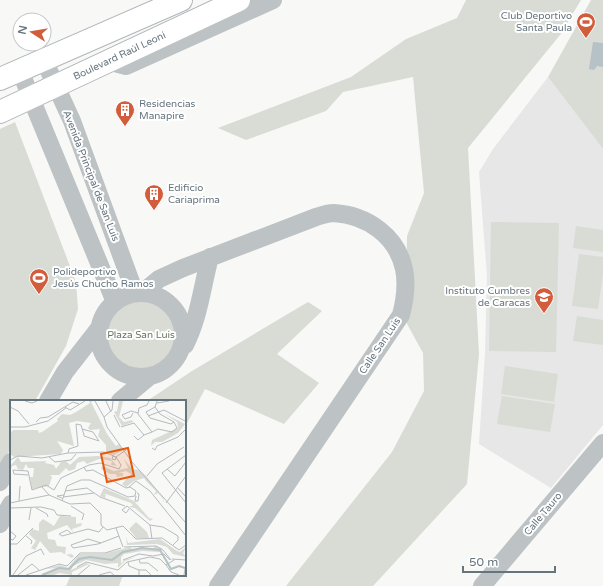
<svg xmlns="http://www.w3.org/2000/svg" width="603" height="586" font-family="'Varela Round',sans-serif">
<rect width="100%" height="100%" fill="#f8f8f6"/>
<path fill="#e6e7e6" d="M548,77L603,149V425L551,488L479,444L485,353L487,276L479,172L493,149Z"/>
<path fill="#d8dcd5" d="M466,0H581L560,35L468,148L479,354L467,484L373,586H286L392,452L424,391L423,353L406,322L407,236L424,193L413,77L343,92L326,111L246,140L218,128L351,77L406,39L457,18Z
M591,0H603V149L548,77Z
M15,122L76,282L78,309L66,346L35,401H11V447L0,469V129Z
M491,222L559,223L556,352L489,351Z
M576,226L603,230V252L573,248Z
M579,254L603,257V274L598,309L572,306Z
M100 335a41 41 0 1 1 82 0a41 41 0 1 1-82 0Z
M308,302L322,311L277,354L319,383L284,424L205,389L185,427V401H147L192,371Z
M577,316L603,320V345L573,341Z
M505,366L558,374L554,402L501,394Z
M502,396L555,404L550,432L497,424Z
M71,575H123L119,586H66Z"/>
<path fill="#b6c2c5" d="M593,42L603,43V67L597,66L594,70L589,69Z"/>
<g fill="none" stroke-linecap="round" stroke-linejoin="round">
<defs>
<g id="major">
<path d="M0,79L181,0"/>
<path id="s1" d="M0,112L239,0"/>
</g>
</defs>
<use href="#major" stroke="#b1b6ba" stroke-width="24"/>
<path stroke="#bdc2c5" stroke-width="18" d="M44,60L72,121L135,293
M107,61L126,66L273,0
M20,70L31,98L115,302
M142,293L159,279L183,268L316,217C322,215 328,213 334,213C367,215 397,236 404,269C407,284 405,300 401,315L218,586
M99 335a42 42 0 1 1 84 0a42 42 0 1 1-84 0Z
M185,345C199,318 202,287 210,257
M48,401L65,372L100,327
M120,401L150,376
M0,482L11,462
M0,524L11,504
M482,586L603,443"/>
<use href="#major" stroke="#fff" stroke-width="22"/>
</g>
<defs>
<symbol id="stadium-pin" viewBox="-11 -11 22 30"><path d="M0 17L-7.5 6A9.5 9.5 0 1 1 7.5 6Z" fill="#d25d3c" stroke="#fff"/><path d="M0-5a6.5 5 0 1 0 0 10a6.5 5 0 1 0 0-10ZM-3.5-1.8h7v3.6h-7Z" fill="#fff"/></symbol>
<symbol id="building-pin" viewBox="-11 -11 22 30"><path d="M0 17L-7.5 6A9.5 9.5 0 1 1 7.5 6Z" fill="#d25d3c" stroke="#fff"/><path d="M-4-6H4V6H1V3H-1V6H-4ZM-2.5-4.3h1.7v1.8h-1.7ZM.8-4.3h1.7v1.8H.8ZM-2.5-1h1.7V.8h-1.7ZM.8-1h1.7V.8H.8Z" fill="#fff"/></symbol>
<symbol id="school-pin" viewBox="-11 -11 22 30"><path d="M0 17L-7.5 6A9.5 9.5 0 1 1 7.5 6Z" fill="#d25d3c" stroke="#fff"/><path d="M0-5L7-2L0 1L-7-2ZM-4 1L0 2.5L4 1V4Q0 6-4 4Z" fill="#fff"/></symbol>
</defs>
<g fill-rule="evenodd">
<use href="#stadium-pin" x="575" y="11" width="22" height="30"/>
<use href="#building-pin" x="114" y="99" width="22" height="30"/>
<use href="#building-pin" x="143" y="183" width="22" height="30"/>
<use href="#stadium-pin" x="28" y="267" width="22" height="30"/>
<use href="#school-pin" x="533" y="286" width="22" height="30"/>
</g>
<g text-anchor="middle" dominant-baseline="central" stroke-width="4" stroke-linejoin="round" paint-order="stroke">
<g font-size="10" fill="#66747e" stroke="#fff" text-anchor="start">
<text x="572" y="16" text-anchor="end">Club Deportivo<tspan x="572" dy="12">Santa Paula</tspan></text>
<text x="139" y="104">Residencias<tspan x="139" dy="12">Manapire</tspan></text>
<text x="168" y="188">Edificio<tspan x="168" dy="12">Cariaprima</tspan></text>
<text x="53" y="272">Polideportivo<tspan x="53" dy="12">Jesús Chucho Ramos</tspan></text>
<text x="530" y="291" text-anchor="end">Instituto Cumbres<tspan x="530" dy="12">de Caracas</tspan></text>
</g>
<g font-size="10" fill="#66747e" stroke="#fff">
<text stroke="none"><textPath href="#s1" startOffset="132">Boulevard Raúl Leoni</textPath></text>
<text transform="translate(91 176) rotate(69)">Avenida Principal de San Luis</text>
<text transform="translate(380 346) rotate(-56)">Calle San Luis</text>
<text transform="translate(543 514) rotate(-50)">Calle Tauro</text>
</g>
<g font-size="10" fill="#677664" stroke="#fff">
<text x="141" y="335">Plaza San Luis</text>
</g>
</g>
<g transform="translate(10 400)">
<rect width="176" height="176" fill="#f8f8f6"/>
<path d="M79,1H83L81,2L97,34L106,46L109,44L113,50L104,55L96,52V45L88,36L90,29L80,30L78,28L81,23L67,21L59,23L64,46L47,41L53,50L51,54L4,57L0,54V33L3,30H28L29,33L32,32L48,21L47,19L52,14L60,15L66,12L80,3ZM109,1H113L109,17L114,22L122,20L123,22L112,26L104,12L107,11ZM155,14L175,24L168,33L152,42H145L141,46L142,40L168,28L167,22ZM88,56L100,58L107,66L101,65L102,61L97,60L89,59L77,64L74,61L67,63L65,69L59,71L56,68L49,75H40L42,77L39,86L22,89L20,77H23L24,68H18L16,64L13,70L8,69L6,65L2,66L0,72V66L8,57L11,62L36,61L35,63L44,65L46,69L51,62L56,61L60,65L69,57ZM114,59L122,69L129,70L136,76L150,94L154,99V101L152,103L154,100L148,93L144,95L146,91L136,81L131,83L136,81L134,78L124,81L116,87L112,84L121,74L116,71L108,73H113V76L107,77L106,74H100L91,69L92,66L104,71L118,68ZM94,88L124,101L139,118L143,119L140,121L125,108L119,107L123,105L121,103L96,94H93L96,95L95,98L90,96ZM50,116L66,117V124L72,123L71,126L62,129L63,132L57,125L37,133L38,139L45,140L47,146L56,147L55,155L61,154L64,156L62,158L51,152L40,153L30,141L25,150L21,148L26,141L19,134L22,129L29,131V123L33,119L44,126ZM126,122L137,132L139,138H126L119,129ZM116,137L118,143L150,139L167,151L170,152L176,147L173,153L176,157L163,154L157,147L147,144L117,145ZM145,146L152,148L150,152L132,151L114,154L111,157V164L114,160L126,157L115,161L108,168V163L95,164L76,160L63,166L61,170L76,163L79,164L62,172V175L49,173L44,175H18H33L46,168L35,169L50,165L58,168L69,154H93L120,147L123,150L131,147L142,150Z" fill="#d8dcd5"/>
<path fill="none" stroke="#b6c2c5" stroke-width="2" d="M32,175L49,168L59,169L69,159L80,157L102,160L113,152L132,148L150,150L161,169L169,166L175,168"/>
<path fill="none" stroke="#b5bbbf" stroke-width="1" d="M15,1L22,3L27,1M85,1L94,17M96,1L101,12M103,1L102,10L94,17L97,27L122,62L176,123M147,3L159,1M0,7L8,11L19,24M55,7L60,10L75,1M145,7L136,12L140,18L161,24L164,22M123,13L121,17L115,19L112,15L121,11L128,13M104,15L110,27M138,16L154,10L175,21M26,22L30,18L38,17L63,2L69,4M0,27H15L38,21L56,8M111,27L124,23L134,35L142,32L128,14L129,8L137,5L139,1M142,32L148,29L162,32L167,28L164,22L150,14L145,7L147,1M124,36L128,40L134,35M142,48L145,50L147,46L168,37L176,29M58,53L59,49L68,46L66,24L71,25L74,35V36L89,41L83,32L72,29M176,55L152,73L176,103M103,56L106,57L105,60L102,59ZM39,57L45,62L61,60L66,54M106,57L116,50M0,60L8,56L32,58L58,53L94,52L104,56M74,67L76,71L83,70L116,88L120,87M157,69L165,76L176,62M18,75L4,74L3,70L18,71L22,90L36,85L44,90L51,78L79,65L90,63L109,69L111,65L106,57M137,76L147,64L174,47M32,87L39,95L60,104L80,103L91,114V125L97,130L113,126L126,139L152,138L169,150L176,145M119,87L126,81L140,91L176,136M167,87L176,97M55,91L77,88L90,97L115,106M126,96L125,101H128L129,94L127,93M53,97L84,93M52,98L47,96L54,95M9,101L10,86M52,101L57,86L71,80H80L118,97L125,96L126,91L120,87M0,103L39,95M156,103L176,76M61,106L74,114L72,120M0,108L31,107L44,110L47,115L61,116M26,108L37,114L38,117M119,109L116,113L112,110L117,106L140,125L153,127L168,136V140L163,145M19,120L21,108M140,125L142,139M106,128L113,147M0,131L6,136L3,140L0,139M61,133L57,130L49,134L52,136L78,129L89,132L93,127M15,135L22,141L21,144M91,143L78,139L61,145L63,148L88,144L109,136M0,144H7L23,128M114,147L146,146L153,150L161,160M129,159L130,163H138L148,171M162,159L176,160M113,160L129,154L143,156L154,154L160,160M118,162L119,166L129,170V175M156,165L161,172L169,175M67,167L76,162L108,170L117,162L140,157L150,159L156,165L164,160M129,170H136L141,175M3,175L16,156L31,149L34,155M8,175L22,164L29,170M16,175L49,164L57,166L70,153H95L111,148M68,175L80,165M89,175L100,172L104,175M174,175L176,163"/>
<path fill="#e8590c" fill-opacity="0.15" stroke="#e8590c" stroke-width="2" d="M118,48L124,76L97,82L91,54Z"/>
<rect width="176" height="176" fill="none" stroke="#66747e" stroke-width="2"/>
</g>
<g transform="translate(32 32) rotate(282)"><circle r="19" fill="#ffffff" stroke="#c2c7cb"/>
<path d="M0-3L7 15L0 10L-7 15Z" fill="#d25d3c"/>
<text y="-6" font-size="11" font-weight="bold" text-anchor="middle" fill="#66747e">N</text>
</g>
<path d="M463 566v6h92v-6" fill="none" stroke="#66747e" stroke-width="2"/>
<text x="469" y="566" font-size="12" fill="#66747e" stroke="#ffffff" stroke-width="3" paint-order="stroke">50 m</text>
</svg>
